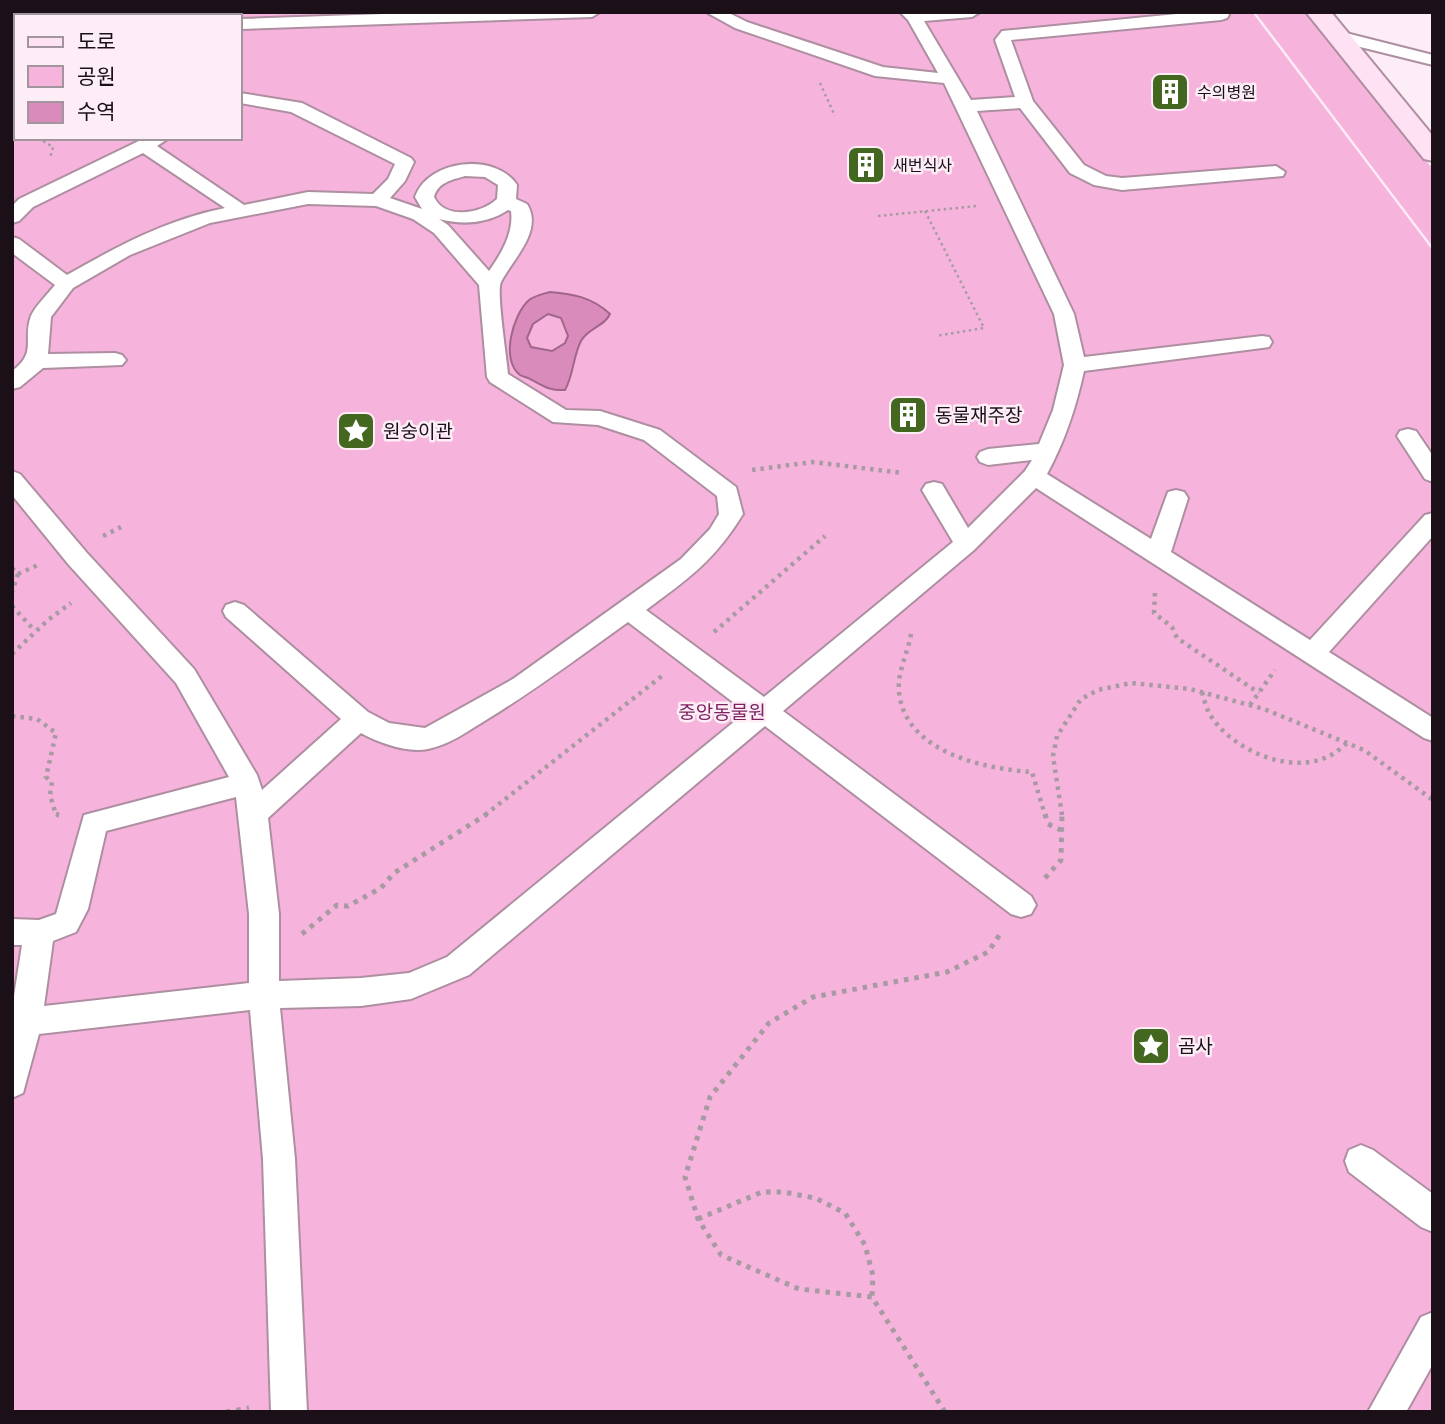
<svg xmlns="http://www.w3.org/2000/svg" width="1445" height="1424" font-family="'PT Sans','Noto Sans KR',sans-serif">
<rect width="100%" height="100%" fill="#fcedf6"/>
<path fill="#f6b4dc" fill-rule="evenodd" d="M12,12H1252L1433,251V1412H12ZM16,16H240V138H16Z
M1255,12H1306L1433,169V247Z"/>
<path fill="#d98bbc" stroke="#a0668a" stroke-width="2" fill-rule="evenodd" d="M550,292C573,294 592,297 610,314C604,327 588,328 581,341C573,356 574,374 565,390C549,391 544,386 530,379C527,377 523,377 520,375C500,360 513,314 529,300C534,296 543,294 550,292ZM548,314L561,318L568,336L565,343L552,351L531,347L527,338L533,324Z"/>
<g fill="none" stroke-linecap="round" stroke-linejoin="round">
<path fill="#a0668a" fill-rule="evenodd" d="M105,12H116L112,16H101Z
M16,60V67L12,68V61Z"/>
<defs>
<path id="lane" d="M442,12H600L592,17L240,29V19Z
M706,12H727L747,22L883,67L938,73L908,20L900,12H980L972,17L924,21L971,100L1015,97L995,40L1002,31L1197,12H1227L1229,15L1227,18L1221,20L1011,40L1033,101L1084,165L1106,176L1122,178L1276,166L1285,172L1283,176L1122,190L1094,185L1070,173L1020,108L977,111L1074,314L1084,357L1262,336L1269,337L1272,342L1269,347L1262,348L1084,371C1076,407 1065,441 1047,474L1151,539L1168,492L1176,490L1184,492L1188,498L1171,552L1310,640L1425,515L1433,513V536L1329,652L1433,718V741L1424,738L1036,488L974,550L783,711L1031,896L1036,905L1031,914L1021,917L1011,914L765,726L469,975L411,999L361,1006L280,1008L295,1159L307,1412H271L263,1159L250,1010L39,1034L23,1093L12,1098V1009L22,945H12V919L39,920L56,914L84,815L229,777L176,683L69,565L12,495V471L20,474L87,553L194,669L257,775L262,790L341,719L226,617L223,611L226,605L235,602L244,605L368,712L389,723L425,728L513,679L681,559L710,529L719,514L717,496L644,440L598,425L553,422L490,382L487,377L479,285L434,233L413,219L376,206L308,204L210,223L130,255L73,288L51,317L48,354L115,353L122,355L126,360L122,365L43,368L20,387L12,389V371C38,352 22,340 31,316C35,306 48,294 55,285L12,253V237L19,239L67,275C116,247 168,219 225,208L143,153L33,207L19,221L12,223V206L19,199L145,138H169L157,146L244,205L308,192L373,194L388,179L395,164L291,112L240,103V93L302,103L411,158L414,162L405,181L390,198L422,209L415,197C428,159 496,152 517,185L516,199L527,204C544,231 512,260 501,282C496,291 507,359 508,374L566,410L600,411L660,430L736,487L743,514C715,560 688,579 646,610L764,697L953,542L922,490L926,484L934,482L942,484L968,528L1025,471L1032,460L988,465L980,462L977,457L980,452L988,449L1039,444L1053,410L1064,365L1054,314L944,83L875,76L735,28ZM465,176L485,177L498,185L497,199C481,214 445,220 434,197C438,182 452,180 465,176ZM508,210L511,211C514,233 501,254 489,271L448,225L439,219C462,225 487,224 508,210ZM628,622L746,712L447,957L409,973L361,978L279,981V914L268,818L361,733C379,743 407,753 428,749C449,745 468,731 486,720C535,690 581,656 628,622ZM236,797L249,914V983L44,1006L53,941L76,932L88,909L106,831Z
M12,27H16V37H12Z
M1338,31L1433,55V65L1332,40L1330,36L1332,32Z
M1408,429L1416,431L1433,456V482L1425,479L1397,436L1400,431Z
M1361,1145L1373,1150L1433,1194V1232L1421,1227L1349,1172L1345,1161L1349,1150Z
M1433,1312V1364L1406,1412H1368L1421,1317Z"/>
<path id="secondary" d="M1306,12H1331L1433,136V161L1424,159Z"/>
</defs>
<use href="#lane" stroke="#ae8ea1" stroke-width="4"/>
<use href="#secondary" stroke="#ae8ea1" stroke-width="4"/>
<path stroke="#a79aa2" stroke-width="2.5" stroke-dasharray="2.5 3.5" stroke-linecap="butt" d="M820,83L835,116
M12,84H16
M38,138L53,147L50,158
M12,139L18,138
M925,211L984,328L936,336
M878,216L977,206"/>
<path stroke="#a79aa2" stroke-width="4.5" stroke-dasharray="3.5 5" stroke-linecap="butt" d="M752,470L813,462L903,473
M103,536L121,527
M12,568L18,574L12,592
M18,574L40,564
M1155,593L1154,613L1172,627L1177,638L1259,693
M12,606L35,631
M714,632L825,536
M911,634C908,653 897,672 899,692C905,752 984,769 1032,772L1045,815
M12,654L48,620L71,603
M1202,692C1204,699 1206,707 1209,713C1230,749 1289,776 1329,756C1336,753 1342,747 1347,743
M1250,705L1275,670
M12,716L37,719L56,733L46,777L52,782L50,795L56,815H59
M485,815L662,676
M1062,815L1053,756L1057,736L1081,699L1098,690L1131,683L1190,689L1264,709L1364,750L1433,800"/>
<path stroke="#a79aa2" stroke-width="5" stroke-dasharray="4.5 6" stroke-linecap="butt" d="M56,814L59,815
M1045,814L1048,824L1061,830
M1045,878L1061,860L1062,814
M302,934L337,905L348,906L381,888L394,873L487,814
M698,1219L762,1192H783L815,1198L845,1213L865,1245L873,1276L872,1297
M226,1412L249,1408
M945,1412L872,1297L799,1289L721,1255L698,1219L685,1177L710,1097L769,1023L813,997L947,972L988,952L1000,934"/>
<use href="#lane" fill="#fff" fill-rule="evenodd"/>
<use href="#secondary" fill="#ffe1f4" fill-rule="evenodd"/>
</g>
<defs>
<symbol id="building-square" viewBox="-11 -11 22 22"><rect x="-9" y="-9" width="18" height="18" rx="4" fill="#43671f" stroke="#fcedf6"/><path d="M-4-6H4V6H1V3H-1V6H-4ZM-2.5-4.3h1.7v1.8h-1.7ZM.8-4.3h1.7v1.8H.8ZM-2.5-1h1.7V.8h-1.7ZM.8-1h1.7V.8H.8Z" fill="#fff"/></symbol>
<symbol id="sight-square" viewBox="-11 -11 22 22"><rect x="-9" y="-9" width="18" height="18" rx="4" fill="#43671f" stroke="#fcedf6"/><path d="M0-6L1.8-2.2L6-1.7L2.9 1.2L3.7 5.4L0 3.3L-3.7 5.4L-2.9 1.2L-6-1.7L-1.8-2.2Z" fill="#fff"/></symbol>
</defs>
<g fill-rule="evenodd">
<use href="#building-square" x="1148" y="70" width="44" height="44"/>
<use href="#building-square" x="844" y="143" width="44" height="44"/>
<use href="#building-square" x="886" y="393" width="44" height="44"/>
<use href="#sight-square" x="334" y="409" width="44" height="44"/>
<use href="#sight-square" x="1129" y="1024" width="44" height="44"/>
</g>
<g text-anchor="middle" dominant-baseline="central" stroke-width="5" stroke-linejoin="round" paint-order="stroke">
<g font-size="16" fill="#1b1017" stroke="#fcedf6" text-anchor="start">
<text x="1197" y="92">수의병원</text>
<text x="893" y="165">새번식사</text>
</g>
<g font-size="19" fill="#1b1017" stroke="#fcedf6" text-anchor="start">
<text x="935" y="415">동물재주장</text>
<text x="383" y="431">원숭이관</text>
<text x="1178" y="1046">곰사</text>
</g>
<g font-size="19" fill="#7d2262" stroke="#fcedf6">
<text x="722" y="712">중앙동물원</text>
</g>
</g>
<rect width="1445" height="1424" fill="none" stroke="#1b1017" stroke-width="28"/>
<rect x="14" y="14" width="228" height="126" fill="#fcedf6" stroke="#a2959d" stroke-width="2"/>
<rect x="28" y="37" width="35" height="10" fill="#ffe1f4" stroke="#a2959d" stroke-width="2"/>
<text x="77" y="49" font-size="21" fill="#1b1017">도로</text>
<rect x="28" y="66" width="35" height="21" fill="#f6b4dc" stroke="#a2959d" stroke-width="2"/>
<text x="77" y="84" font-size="21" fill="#1b1017">공원</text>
<rect x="28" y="102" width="35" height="21" fill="#d98bbc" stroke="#a2959d" stroke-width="2"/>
<text x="77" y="119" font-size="21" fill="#1b1017">수역</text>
</svg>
